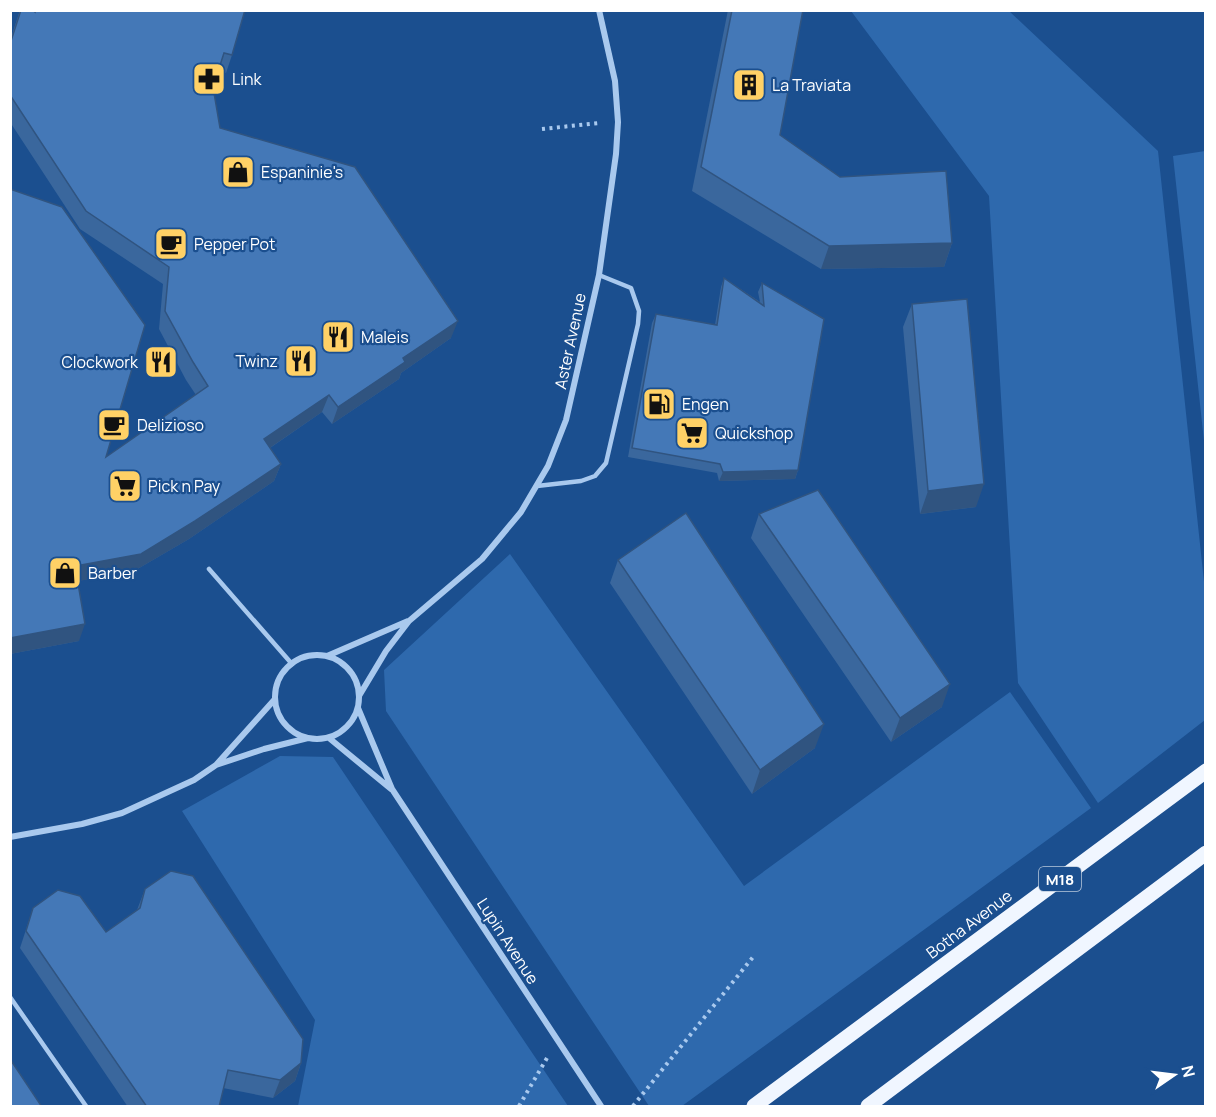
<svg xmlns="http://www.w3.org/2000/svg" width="1216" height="1117" font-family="Manrope,sans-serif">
<rect width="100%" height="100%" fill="#1b4f8f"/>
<path fill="#2e69ad" d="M851,11H1009L1158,151L1205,591V720L1098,803L1018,683L989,196Z
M1205,151H1206L1205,450L1173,156Z
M510,554L744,886L1010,692L1091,808L682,1106H649L386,711L384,670Z
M280,756L333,757L568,1106H298L315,1020L182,811Z"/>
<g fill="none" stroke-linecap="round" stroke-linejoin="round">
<path stroke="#a9c9ee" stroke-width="4" stroke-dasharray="3 4.5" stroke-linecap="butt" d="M542,129L599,123
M519,1106L547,1058
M633,1106L753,957"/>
<path stroke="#a9c9ee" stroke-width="4.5" d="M537,486L581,481L595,476L606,463L638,324L639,311L631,288L599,275
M209,569L292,664
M10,997L86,1106"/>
<path stroke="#a9c9ee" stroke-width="6" d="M275 697a42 42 0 1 1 84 0a42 42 0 1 1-84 0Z
M327,656L408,621
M359,696L386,651L409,621L482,559L521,512L548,466L566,420L599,275L616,154L618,122L615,81L599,10
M358,708L392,789L601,1106
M329,738L391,789
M216,765L275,699
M10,837L82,824L122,813L194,780L216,765L264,749L308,738"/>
<path stroke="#f0f6ff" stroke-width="15" d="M754,1106L1206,771
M868,1106L1206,853"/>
</g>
<path fill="#3a679d" d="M20,10L34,11V10H245L232,55L226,73L218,71L213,87L220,128L451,338L401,373L399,379L332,424L322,412L270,448L281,464L274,481L189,539L134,571L77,581L79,641L10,654V189L106,457L196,395L186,380L159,329L163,284L80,229L10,122V41Z
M728,10H803L780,135L840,177L952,243L944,267L821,269L692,191Z
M724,278L760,302L758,292L762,283L798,470L795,479L719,481L717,473L628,457L652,323L656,314L715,325L721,287Z
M912,304L976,507L920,514L903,327Z
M759,514L942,707L891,742L751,538Z
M618,560L815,748L752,794L610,583Z
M145,889L301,1063L295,1081L273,1098L223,1088L219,1107H128L20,948L33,908L106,932L137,910Z"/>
<path fill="#305480" d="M952,243L944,267L821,269L829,246Z
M458,321L451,338L401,373L399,379L332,424L338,407L403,358Z
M329,395L322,412L258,456L264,439Z
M281,464L274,481L189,539L134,571L68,583L75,566Z
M798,470L795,479L719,481L723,472Z
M984,484L976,507L920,514L928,491Z
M85,624L79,641L10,654V638Z
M950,684L942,707L891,742L900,718Z
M824,724L815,748L752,794L760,770Z
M301,1063L295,1081L273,1098L280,1080Z"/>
<path fill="#4478b7" stroke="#305480" stroke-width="1.5" d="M21,10H32L35,12V10H245L232,55L224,53L213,87L220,128L355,167L458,321L403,358L405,362L338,407L329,395L264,439L281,464L195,521L141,554L75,566L85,624L10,638V189L62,207L145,325L106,457L208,386L193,362L165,311L169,267L86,211L10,95V44Z
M732,10H803L780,135L840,177L946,171L952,243L829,246L701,167Z
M724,278L764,306L762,283L824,319L798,470L723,472L720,464L632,448L656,314L717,325Z
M967,299L984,484L928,491L912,304Z
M818,490L950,684L900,718L759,514Z
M686,513L824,724L760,770L618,560Z
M171,871L193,876L303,1039L301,1063L280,1080L228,1070L219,1107H147L26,931L33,908L58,890L80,896L106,932L140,908L145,889Z
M10,1059L42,1107H10Z"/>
<defs>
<symbol id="pharmacy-square" viewBox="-11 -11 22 22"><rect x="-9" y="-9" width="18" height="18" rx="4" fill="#ffd166" stroke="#1b4f8f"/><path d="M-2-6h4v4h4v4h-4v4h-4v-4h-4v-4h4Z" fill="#111"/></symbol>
<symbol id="building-square" viewBox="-11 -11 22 22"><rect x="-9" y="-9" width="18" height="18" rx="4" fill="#ffd166" stroke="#1b4f8f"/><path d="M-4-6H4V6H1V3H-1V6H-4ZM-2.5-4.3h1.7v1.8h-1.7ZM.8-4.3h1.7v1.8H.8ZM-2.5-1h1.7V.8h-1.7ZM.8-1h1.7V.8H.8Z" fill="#111"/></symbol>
<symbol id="shop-square" viewBox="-11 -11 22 22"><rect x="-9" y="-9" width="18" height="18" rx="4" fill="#ffd166" stroke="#1b4f8f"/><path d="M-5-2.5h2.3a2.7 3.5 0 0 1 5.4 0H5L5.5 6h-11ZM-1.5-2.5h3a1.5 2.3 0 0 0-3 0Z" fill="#111"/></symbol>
<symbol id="cafe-square" viewBox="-11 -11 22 22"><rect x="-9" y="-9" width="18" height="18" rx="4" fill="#ffd166" stroke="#1b4f8f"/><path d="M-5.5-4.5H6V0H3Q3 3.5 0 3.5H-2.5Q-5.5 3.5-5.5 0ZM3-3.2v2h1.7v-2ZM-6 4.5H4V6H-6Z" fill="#111"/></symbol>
<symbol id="restaurant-square" viewBox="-11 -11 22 22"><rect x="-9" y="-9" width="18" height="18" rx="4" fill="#ffd166" stroke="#1b4f8f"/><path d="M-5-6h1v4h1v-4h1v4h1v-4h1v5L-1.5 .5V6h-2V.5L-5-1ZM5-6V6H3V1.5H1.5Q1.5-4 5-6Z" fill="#111"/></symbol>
<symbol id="fuel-square" viewBox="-11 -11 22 22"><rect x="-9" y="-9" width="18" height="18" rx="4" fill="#ffd166" stroke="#1b4f8f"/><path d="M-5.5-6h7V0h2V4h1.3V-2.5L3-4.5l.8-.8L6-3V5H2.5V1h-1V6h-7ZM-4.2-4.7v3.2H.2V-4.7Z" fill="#111"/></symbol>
<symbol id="supermarket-square" viewBox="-11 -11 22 22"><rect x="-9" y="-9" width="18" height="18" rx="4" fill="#ffd166" stroke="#1b4f8f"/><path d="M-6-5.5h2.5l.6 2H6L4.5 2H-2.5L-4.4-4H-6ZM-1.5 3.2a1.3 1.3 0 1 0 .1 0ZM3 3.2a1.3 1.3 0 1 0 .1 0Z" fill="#111"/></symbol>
</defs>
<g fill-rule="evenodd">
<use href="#pharmacy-square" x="190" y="60" width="38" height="38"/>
<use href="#building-square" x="730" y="66" width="38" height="38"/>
<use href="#shop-square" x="219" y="153" width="38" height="38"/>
<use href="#cafe-square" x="152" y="225" width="38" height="38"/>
<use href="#restaurant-square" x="319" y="318" width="38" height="38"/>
<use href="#restaurant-square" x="282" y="342" width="38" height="38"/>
<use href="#restaurant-square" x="142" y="343" width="38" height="38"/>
<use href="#fuel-square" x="640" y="385" width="38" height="38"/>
<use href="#cafe-square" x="95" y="406" width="38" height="38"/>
<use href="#supermarket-square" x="673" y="414" width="38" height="38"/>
<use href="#supermarket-square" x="106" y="467" width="38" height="38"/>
<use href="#shop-square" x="46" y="554" width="38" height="38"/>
</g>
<g text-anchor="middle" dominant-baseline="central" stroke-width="4.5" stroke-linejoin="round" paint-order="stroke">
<rect fill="#1b4f8f" stroke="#bbcadd" stroke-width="1.5" x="1039" y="867" width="42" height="24" rx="4.5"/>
<g font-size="15" font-weight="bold" fill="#fff">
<text x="1060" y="879">M18</text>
</g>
<g font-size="16" fill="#fff" stroke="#1b4f8f" text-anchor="start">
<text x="232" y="79">Link</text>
<text x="772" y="85">La Traviata</text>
<text x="261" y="172">Espaninie's</text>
<text x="194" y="244">Pepper Pot</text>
<text x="361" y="337">Maleis</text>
<text x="278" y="361" text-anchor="end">Twinz</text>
<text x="138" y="362" text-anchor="end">Clockwork</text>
<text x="682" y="404">Engen</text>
<text x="137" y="425">Delizioso</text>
<text x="715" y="433">Quickshop</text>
<text x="148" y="486">Pick n Pay</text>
<text x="88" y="573">Barber</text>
</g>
<g font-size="16" fill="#fff" stroke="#1b4f8f">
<text transform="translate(570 341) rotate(-78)">Aster Avenue</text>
<text transform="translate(969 924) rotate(-37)">Botha Avenue</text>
<text transform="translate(508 941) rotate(57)">Lupin Avenue</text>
</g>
</g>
<rect width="1216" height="1117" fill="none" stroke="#ffffff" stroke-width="24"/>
<g transform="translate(1174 1075) rotate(76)" stroke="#1b4f8f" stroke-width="4.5" paint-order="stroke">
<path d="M0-4.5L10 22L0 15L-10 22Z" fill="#ffffff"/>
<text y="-9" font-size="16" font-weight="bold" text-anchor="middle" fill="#ffffff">N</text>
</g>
</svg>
